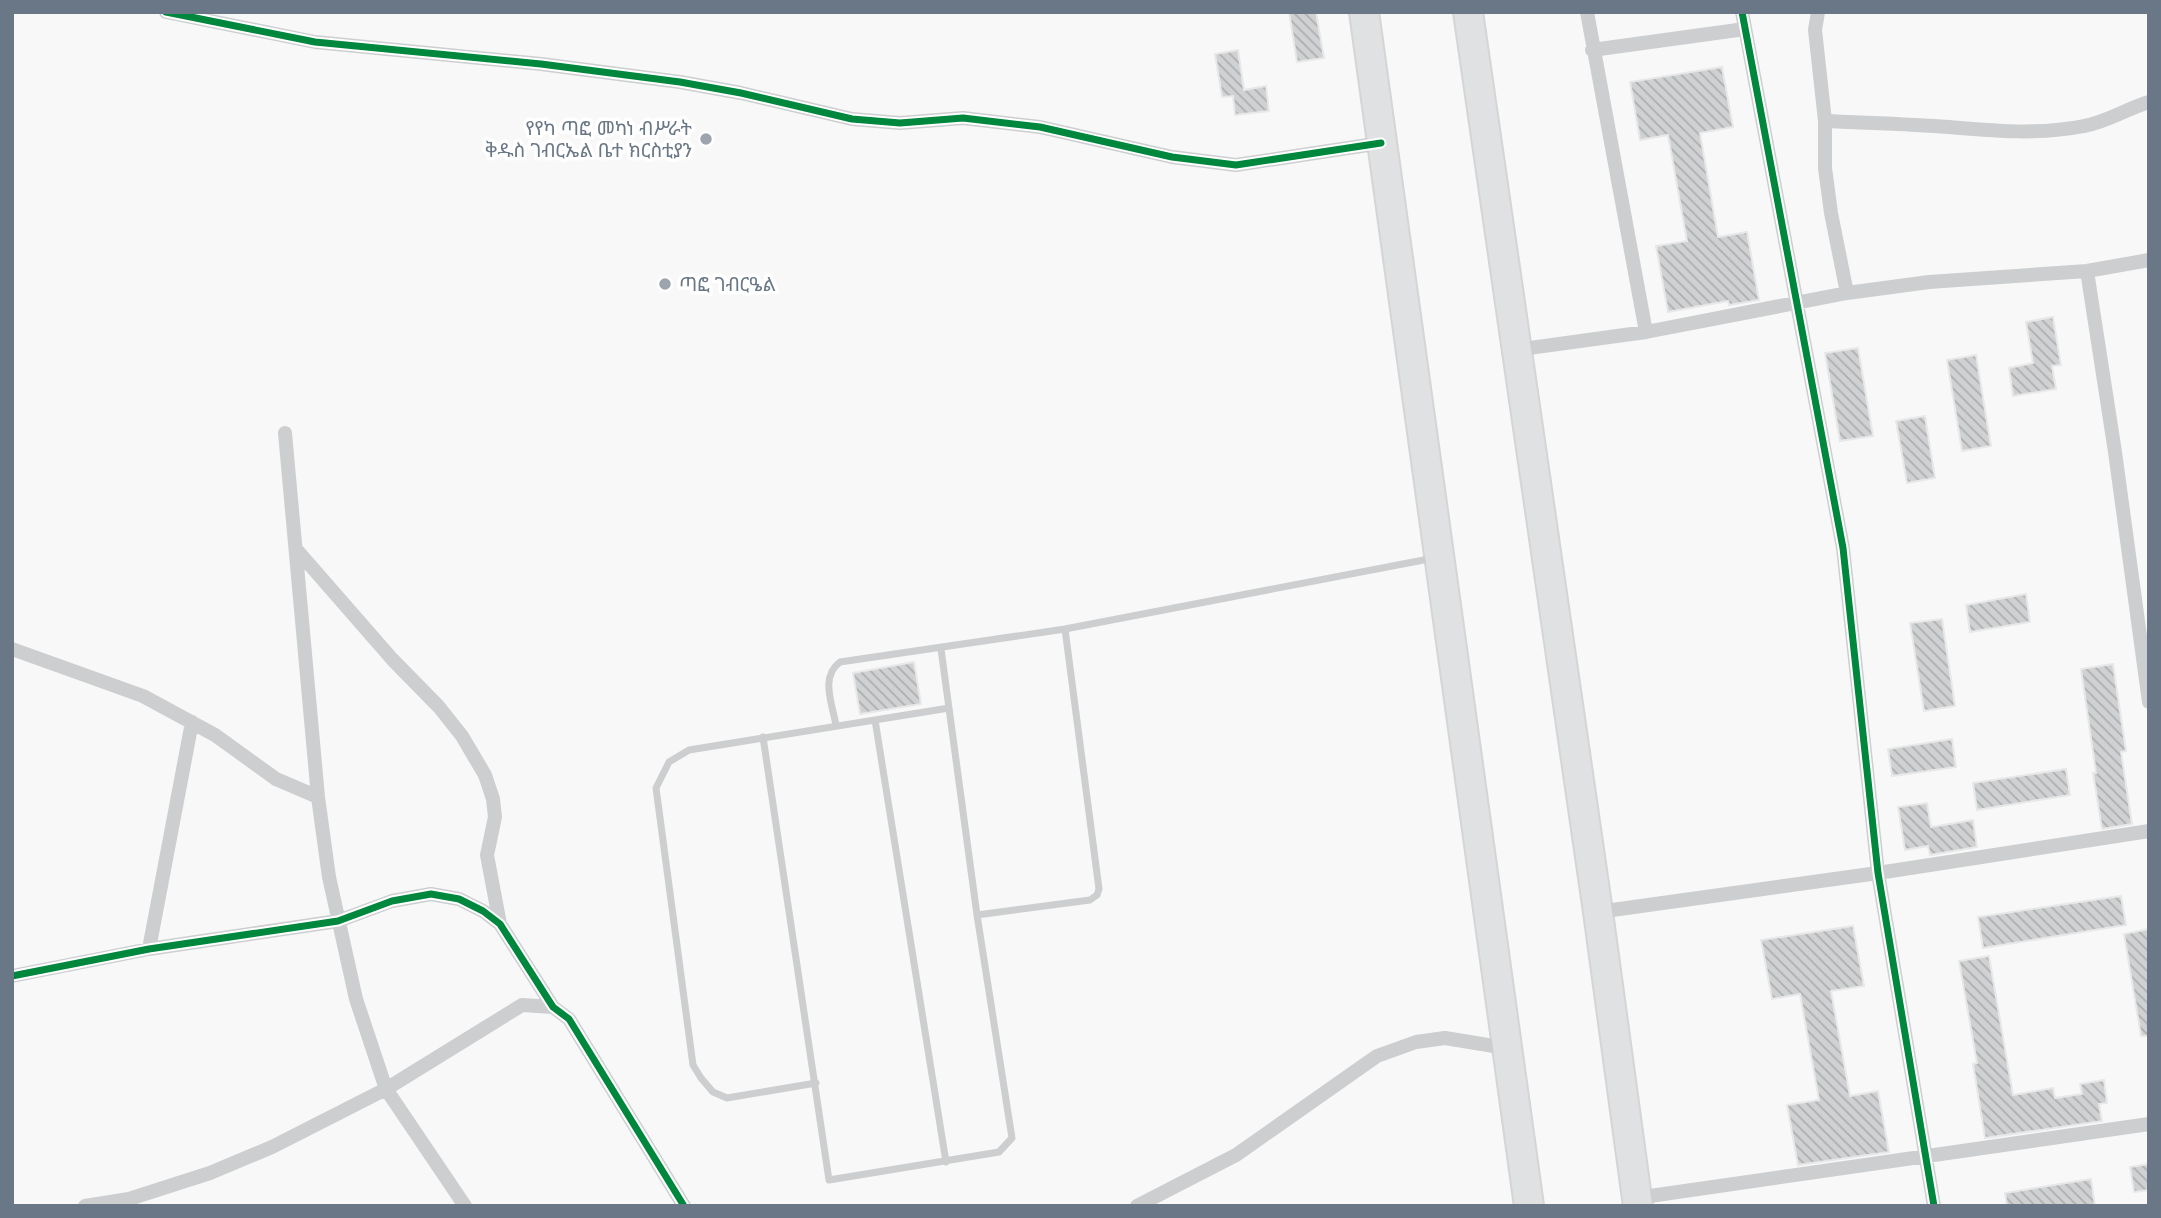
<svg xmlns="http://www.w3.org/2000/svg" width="2161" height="1218" font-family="Helvetica,'Noto Sans Ethiopic',sans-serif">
<defs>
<pattern id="building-back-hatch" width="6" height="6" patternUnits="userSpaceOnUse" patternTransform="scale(1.75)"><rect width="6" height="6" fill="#cfd1d2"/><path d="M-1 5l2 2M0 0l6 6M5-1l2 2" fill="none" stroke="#acaeb0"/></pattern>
</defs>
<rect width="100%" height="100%" fill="#f8f8f8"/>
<path fill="url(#building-back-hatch)" stroke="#e8e8e8" stroke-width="2" d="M1289,12H1316L1324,58L1297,62Z
M1238,50L1244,90L1266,86L1269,111L1235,115L1233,96L1222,97L1215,54Z
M1722,67L1733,127L1700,133L1718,237L1747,232L1759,300L1729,305L1728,301L1668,312L1656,246L1687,241L1668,135L1640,140L1630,82Z
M2053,317L2061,365L2052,366L2056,389L2013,396L2009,368L2033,363L2026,322Z
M1858,348L1873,436L1840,441L1825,353Z
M1976,355L1991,446L1962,451L1947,360Z
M1925,416L1935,478L1907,483L1896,421Z
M2026,594L2030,622L1970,632L1966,605Z
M1942,619L1955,706L1924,711L1910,623Z
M914,662L921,704L860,714L853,673Z
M2113,664L2126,751L2121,752L2132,824L2102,829L2093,773H2096L2081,669Z
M1952,739L1956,767L1892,776L1888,749Z
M2066,769L2070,795L1977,810L1973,783Z
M1927,803L1931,827L1973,820L1977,847L1930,855L1928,846L1905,850L1898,807Z
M2121,896L2126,925L1983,948L1978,917Z
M1853,926L1864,986L1831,991L1850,1096L1878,1091L1889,1152L1798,1165L1787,1105L1819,1100L1800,994L1772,999L1761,940Z
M2149,929V1036H2141L2124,934Z
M1989,956L2013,1095L2053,1088L2055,1098L2082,1094L2080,1084L2104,1080L2107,1103L2099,1104L2102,1121L1985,1138L1973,1064L1977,1063L1959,961Z
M2149,1164V1190L2134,1192L2130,1167Z
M2091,1179L2095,1206H2007L2005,1193Z"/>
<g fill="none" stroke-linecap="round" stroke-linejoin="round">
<defs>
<path id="highway" d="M1364,12L1529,1206
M1468,12L1598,912L1638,1206"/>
</defs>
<use href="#highway" stroke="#d5d5d6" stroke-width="32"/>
<path stroke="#cdcecf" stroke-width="7" d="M875,720L946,1162
M836,725C832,703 820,677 840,662L1065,629L1434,558
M763,737L829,1180L999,1152L1012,1138L977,915L941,649
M977,915L1090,900L1097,895L1099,889L1065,629
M816,1083L727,1098L713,1092L701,1078L693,1065L656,788L669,762L689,750L949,708"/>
<path stroke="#cdcecf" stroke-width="14" d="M166,12L315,42L541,64L680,82L741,93L852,119L900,123L963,118L1040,127L1172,157L1236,165L1381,143
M1587,12L1646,332
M1742,12L1843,548L1878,873L1934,1206
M1818,12L1815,30L1825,121V168L1831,213L1847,293
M1592,50L1745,29
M1825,121C1866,123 1908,124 1949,127C1994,131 2039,135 2084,126C2107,122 2126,109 2149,102
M2087,271L2115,452L2149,702
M1515,350L1646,332L1847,293L1929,282L2087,271L2149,260
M285,433L318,797L329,877L356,999L386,1089L465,1206
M296,549L392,659L439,707L462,736L485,775L493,799L495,817L487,855L500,924
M12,649L143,696L215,735L276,779L318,797
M1598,912L1878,873L2149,831
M149,949L192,722
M12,976L149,949L338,921L392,901L431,894L459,899L483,911L500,924L553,1007L569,1019L684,1206
M1636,1198L2149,1124
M85,1206L129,1199L210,1173L272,1147L386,1089L522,1005L553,1007
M1137,1206L1236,1155L1377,1056L1416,1042L1445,1038L1506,1048"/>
<use href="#highway" stroke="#e0e1e2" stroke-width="28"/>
<defs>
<path id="cycleway" d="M166,12L315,42L541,64L680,82L741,93L852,119L900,123L963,118L1040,127L1172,157L1236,165L1381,143
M1742,12L1843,548L1878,873L1934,1206
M12,976L149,949L338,921L392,901L431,894L459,899L483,911L500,924L553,1007L569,1019L684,1206"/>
</defs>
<use href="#cycleway" stroke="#fff" stroke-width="11"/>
<use href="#cycleway" stroke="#00873e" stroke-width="7"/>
</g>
<g fill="#9ca4ae" stroke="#fff" stroke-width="2.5">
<circle cx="706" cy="139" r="7"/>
<circle cx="665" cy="284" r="7"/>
</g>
<g text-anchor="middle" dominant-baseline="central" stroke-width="7" stroke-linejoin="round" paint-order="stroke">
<g font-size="19" fill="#6a7786" stroke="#fff" text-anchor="end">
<text x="692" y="128">የየካ ጣፎ መካነ ብሥራት<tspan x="692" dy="22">ቅዱስ ገብርኤል ቤተ ክርስቲያን</tspan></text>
<text x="679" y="284" text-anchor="start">ጣፎ ገብርዔል</text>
</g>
</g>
<rect width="2161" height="1218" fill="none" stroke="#6a7786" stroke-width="28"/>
</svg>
